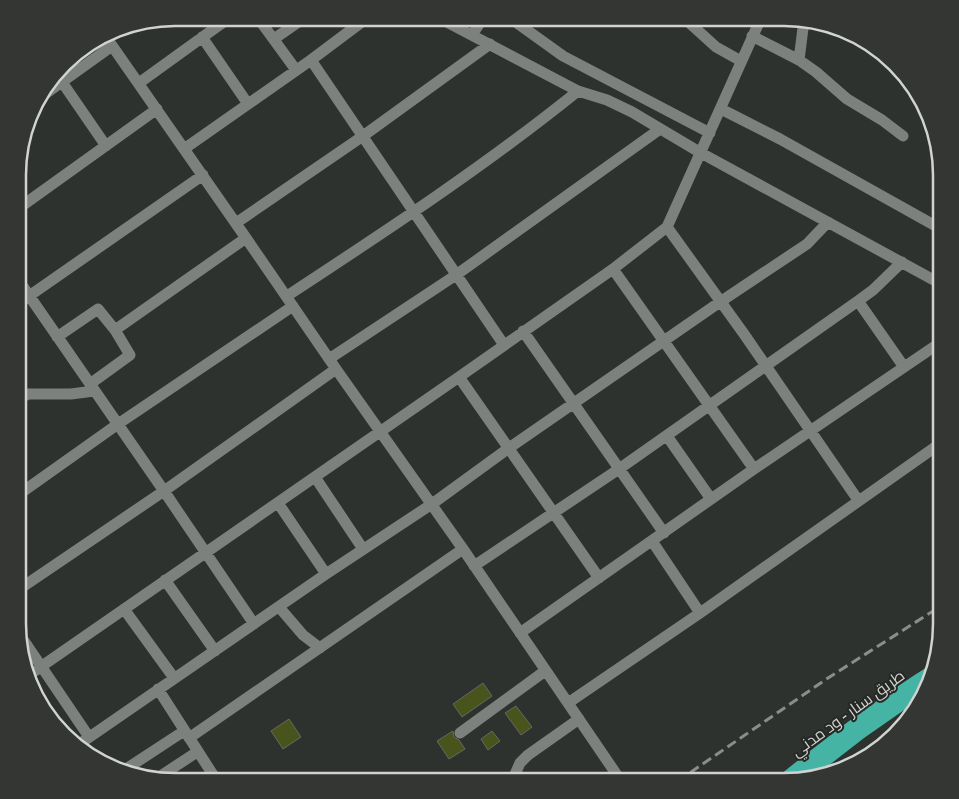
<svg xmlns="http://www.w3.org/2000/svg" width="959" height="799" font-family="Literata,Cairo,serif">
<rect width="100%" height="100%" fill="#2e322f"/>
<path fill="#49541d" stroke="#666863" d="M483,683L492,696L462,717L453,704Z
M516,706L532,727L521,735L505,713Z
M289,719L301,737L283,749L271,731Z
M453,731L454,737L459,740L465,749L449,759L437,741Z
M492,731L500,741L488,750L481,739Z"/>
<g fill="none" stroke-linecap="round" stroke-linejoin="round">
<path stroke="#7d817e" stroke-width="11" d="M258,18L296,70
M439,18L578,91L607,100L632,112L701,153L941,284
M510,18L563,56L710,133
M684,18L716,47L741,61
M472,35L483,18
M752,36L799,60L816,72L847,99L882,120L903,136
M106,37L246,238L336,369L463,549L621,781
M202,37L248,104
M274,39L304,18
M311,60L504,345
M799,60L804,20
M62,82L106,146
M139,83L229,18
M38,99L112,46
M721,109L780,139L941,229
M184,149L311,60L367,18
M19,208L157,109
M236,223L363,136L490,44
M667,227L744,334L858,500
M613,269L754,469
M19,281L164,491L254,624
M287,296C386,231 485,166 578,91
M858,301L904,367
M19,303L203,175
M115,330L246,238
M523,331L664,533
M57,337L98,309L115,330L130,355L90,384
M329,359L456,275L660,129
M459,377L599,578
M18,399L28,394H71L94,391
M667,436L711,499
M315,477L363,549
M18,495L118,424L293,306
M278,503L326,574
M652,541L700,613
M474,566L619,469L858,301L873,290L902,262
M165,580L215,651
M18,590L164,491L336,369
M279,607L303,635L320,648
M124,609L174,678
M18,632L89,737
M520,633L754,469L941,342
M29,675L459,377L613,269L667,227L761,18
M158,689L217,781
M568,703L700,613L941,443
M460,733L545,671
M189,738L463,549
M78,745L326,574L432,504L509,448L720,302L807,244L828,222
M123,771L184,731
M156,779L197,752
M512,781L520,763L528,755L579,719"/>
<path stroke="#45b4a5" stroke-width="12" d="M804,777L862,732L928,686
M782,781C830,742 879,704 932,671"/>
<path stroke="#8a8d8b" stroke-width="3" stroke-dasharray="10 5" stroke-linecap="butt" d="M678,781L828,678L941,606"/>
</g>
<g text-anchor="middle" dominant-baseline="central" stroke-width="4" stroke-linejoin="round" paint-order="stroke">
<g font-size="16" fill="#d1d3d1" stroke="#252825">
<text transform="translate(847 712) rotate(-36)">طريق سنار - ود مدني</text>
</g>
</g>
<path d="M0 0H959V799H0ZM175 26H784A149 149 0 0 1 933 175V624A149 149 0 0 1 784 773H175A149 149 0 0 1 26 624V175A149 149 0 0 1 175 26Z" fill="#333633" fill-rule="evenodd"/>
<path fill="none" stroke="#d1d3d1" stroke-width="2.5" d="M175 26H784A149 149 0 0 1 933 175V624A149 149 0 0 1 784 773H175A149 149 0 0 1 26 624V175A149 149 0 0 1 175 26Z"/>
</svg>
